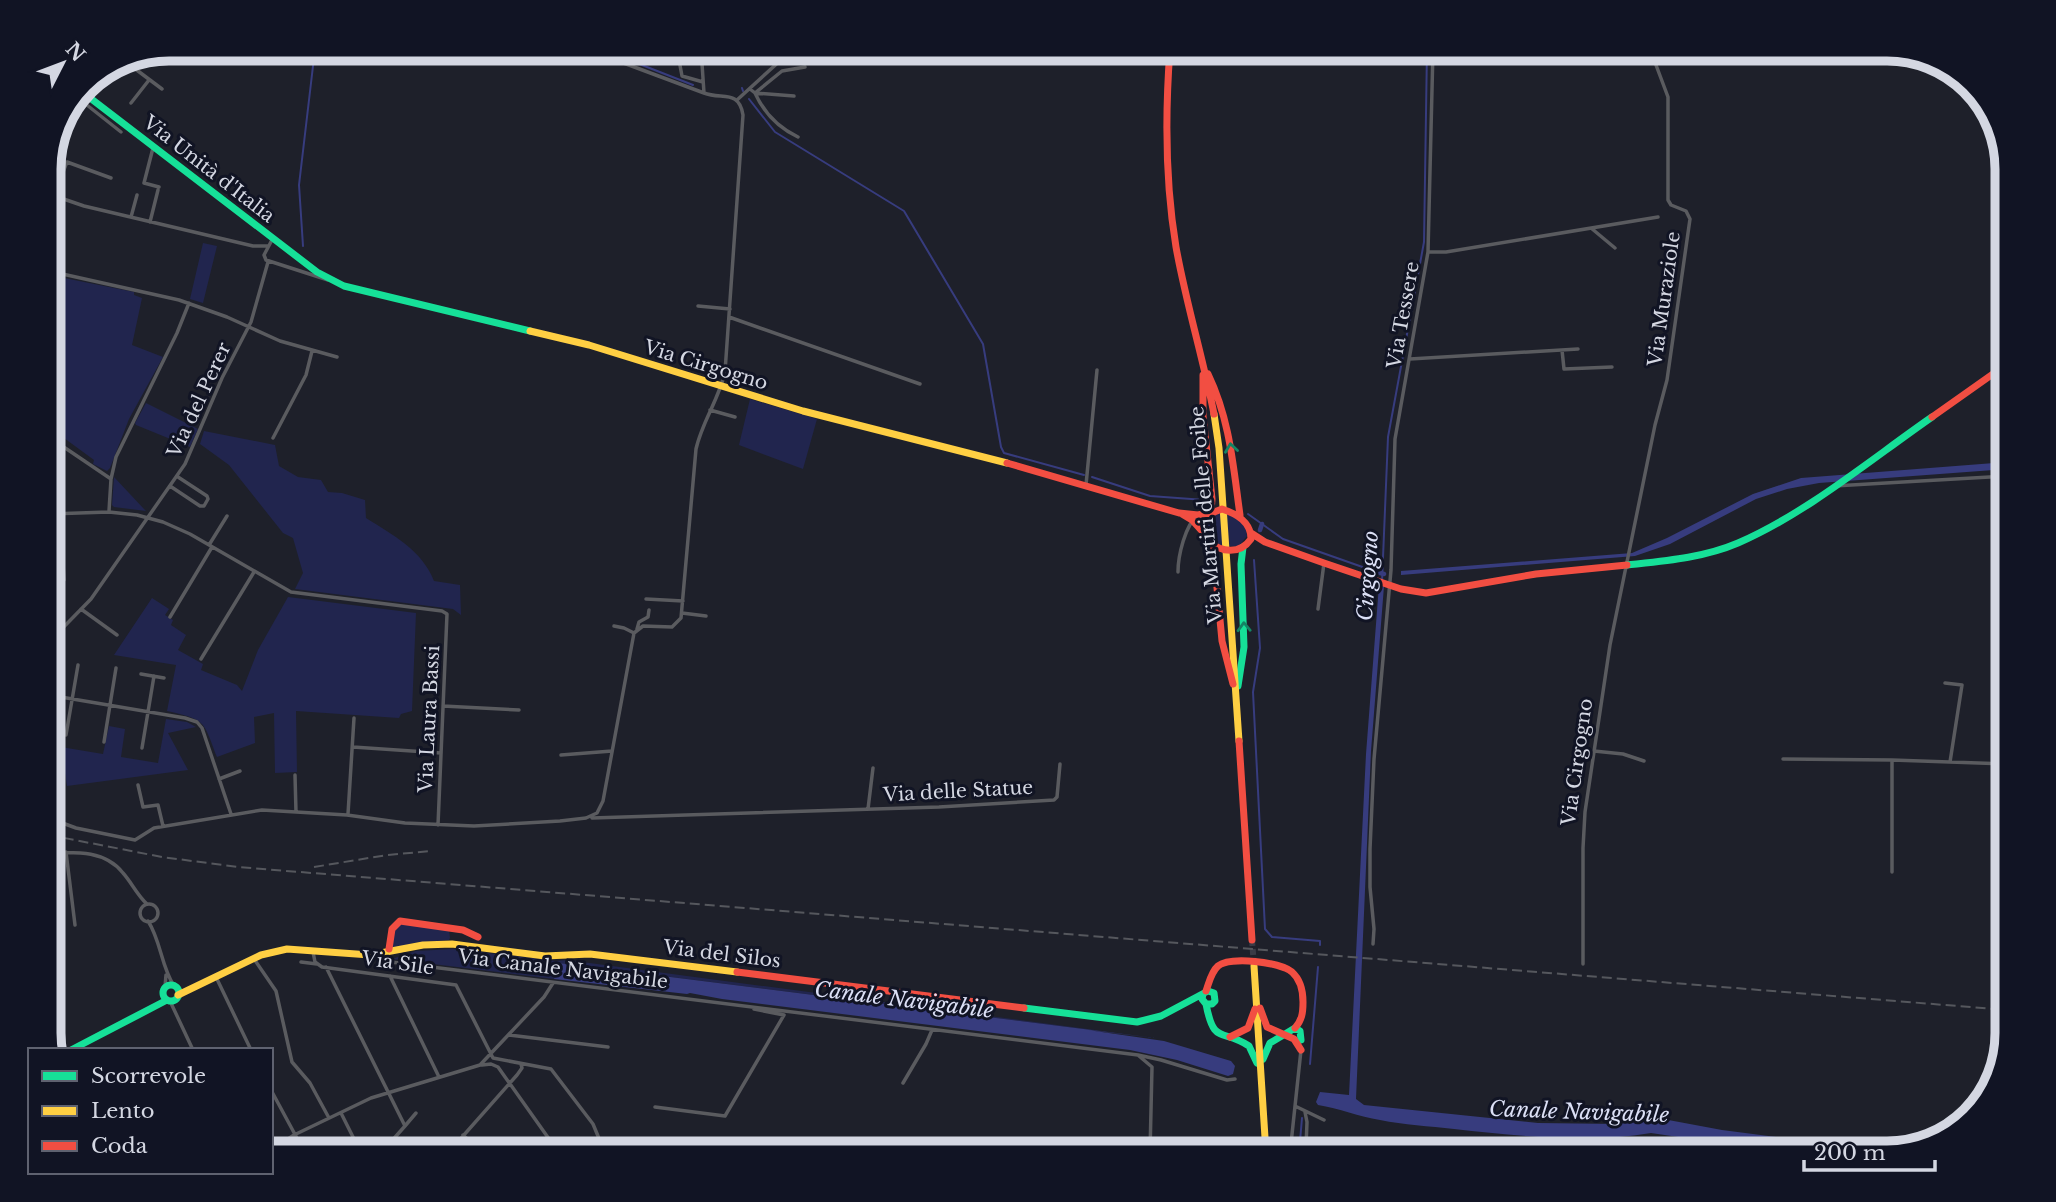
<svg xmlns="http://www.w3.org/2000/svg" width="2056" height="1202" font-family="'Libre Baskerville',serif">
<rect width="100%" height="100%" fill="#1e202a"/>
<path fill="#21254e" d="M203,243L217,246L203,303L190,299Z
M49,275L134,292V295L142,298L132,345L163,357L129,419L110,468L107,471L93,464L94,460L49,427V313L55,304L49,299Z
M750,399L817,419L803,469L739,445Z
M146,403L198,429L190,447L136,425L135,423Z
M204,431L275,445L279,466L298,477L321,480L328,492L342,493L365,500L366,518C393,535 422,550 434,581L460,585L461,615L453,609L295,589L303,573L293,538L283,533L229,465L200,444Z
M114,477L144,509L146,511L114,507L112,505Z
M1219,512L1231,515L1245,522L1247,536L1238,547L1220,545L1207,535V520L1214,513Z
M288,597L416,613L412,711L401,714L399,718L296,711L297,772L275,773L274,713L254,717L255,743L217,757C203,720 206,720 167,711L176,665L114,655L152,598L169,609L165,615L173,620L171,625L186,635L178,650L203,664L201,670L237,685L242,691L258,650Z
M166,719L187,722L196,727L168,733L188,770L67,786L61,747L103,754L109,726L125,729L121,757L158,763Z
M400,924L449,930L450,938L449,940L414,943L392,949L395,928Z
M453,949L556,961L567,960L1155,1038L560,963L554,979L392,959L416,951Z"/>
<path fill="#373c7e" d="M2007,462V469L1819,483L1787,489L1756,499L1670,544L1635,556L1401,575V571L1632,553L1667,538L1753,494L1801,478Z
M1379,585L1384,586L1371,751L1356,1099L1364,1105L1538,1123L1617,1124L1647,1118L1663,1119L1722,1130L1891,1152L1787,1153L1651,1133C1588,1144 1518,1136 1454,1129C1429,1126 1404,1125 1380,1120C1359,1117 1339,1108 1318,1105L1316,1102L1320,1092L1349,1095L1366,754Z
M559,963L1155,1038L1088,1030L1164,1041L1231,1061L1235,1066L1233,1074L1228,1076L1177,1060L1130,1050L722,999L690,993L687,994L554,979Z"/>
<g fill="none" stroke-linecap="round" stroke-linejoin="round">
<path stroke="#373c7e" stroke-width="2" d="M601,49L693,85
M742,88L743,91
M749,99L775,132L904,211L983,344L1001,447L1004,453L1084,475
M303,246L299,185L315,49
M1092,477L1150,496L1205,500
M1248,514L1283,539L1371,570
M1254,560L1260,648L1253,692L1265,929L1272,937L1320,941V945
M1382,582L1388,437L1424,242L1427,49
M1310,1064L1318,967
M1299,1153L1302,1118"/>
<path stroke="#373c7e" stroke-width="4.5" d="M1260,530L1262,524
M1380,573L1384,574"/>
<path stroke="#393b46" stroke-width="6" stroke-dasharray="6 3" stroke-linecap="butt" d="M1252,940L1254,966"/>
<path stroke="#5a5b5f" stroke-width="3.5" d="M586,49L704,93
M122,59L162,89
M679,60L682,76L703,82
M94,83L107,69
M750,89L755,93L782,71L805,67
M794,96L755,93C764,113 779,128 798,137
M78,98L121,132
M737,100L793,49
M131,103L149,80
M153,148L144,183L159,187
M49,194L84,206L253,246H268
M54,196L67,162L111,178
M131,217L137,195
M150,222L158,190
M1591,228L1615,248
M273,238L264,255L266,260L328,280
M1428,252H1446L1658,217
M49,271L179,300L227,317L280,341L337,357
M698,306L730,309
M729,317L920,384
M1562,350L1564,369L1612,367
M1410,359L1578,349
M710,410L735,417
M49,437L111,479
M273,438L306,375L312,351
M49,451L56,442
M49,461L61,468
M1086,485L1097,370
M170,486L200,506H204L208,499L207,496L178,477
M1834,486L2007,476
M109,511L111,479L116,457L177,333L189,303
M60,513L64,580
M49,514L109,512L137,515L163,522L190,534L291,592L442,611L447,614L438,825
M209,545L227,516
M1178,572C1178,556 1185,525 1198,515
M646,599L683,601
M81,609L117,635
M1318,609L1324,563
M682,613L706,616
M170,617L212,547
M614,626L624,628L634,633
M637,629L639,622L648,617L649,610
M49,642L91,599L185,464L222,378L251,322L268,262
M201,659L254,572
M141,674L164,678
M1945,683L1962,685L1950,762
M49,695L185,718L197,722L202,728L231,814
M443,706L519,710
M49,717L53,695
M66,735L78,665
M104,742L116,668
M353,747L441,753
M142,748L154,676
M1594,751L1623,754L1644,761
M561,755L612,751
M1783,759L1892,760
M295,775L296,812
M49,777L63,775
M219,779L240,771
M138,785L143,807L158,805L163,826
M868,809L873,768
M348,814L354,718
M49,818L76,828L135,840L154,828L262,810L347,815L405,823L474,826L560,821L586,818L597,813L603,801L634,633L643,626L672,627L681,618L696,449C702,422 719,399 725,372L743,115C739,89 722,100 704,93L701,49
M592,818L939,807L1054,800L1057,797L1060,764
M66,852L75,925
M49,853C76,852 105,850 123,873C132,883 137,895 147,904
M49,868L56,920
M1892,872V760L2007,764
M140 913a9 9 0 1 1 18 0a9 9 0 1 1-18 0Z
M148,921C161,941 161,966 174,986
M1373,944L1374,929L1370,887V849L1374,759L1391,570L1395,439L1428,252L1433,49
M313,952L315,962L322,967L456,985L493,1058L551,1069L593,1124L605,1153
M377,954L379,959L391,962L1138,1055L1161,1060L1227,1080L1235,1079
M254,959L276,991L292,1062L310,1083L329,1118
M301,962L317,964
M1583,964V848L1585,812L1610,645L1655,425L1667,380L1690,219L1686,211L1671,205L1668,200V97L1650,49
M326,967L405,1126L381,1153
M390,976L439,1077
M216,977L251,1050
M165,987L166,975
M170,1001L193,1050
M754,1009L784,1015
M509,1035L608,1047
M1139,1056L1152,1067L1150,1153
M482,1065L491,1064L498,1067L559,1153
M903,1083L926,1044L932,1030
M271,1090L305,1153
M1295,1106L1324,1120
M655,1107L725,1116L784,1015
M1305,1112L1307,1122L1306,1147
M341,1113L361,1153
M405,1126L416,1113
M463,1135L483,1153
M271,1150L294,1135L371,1098L480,1065L544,997L553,983
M448,1153L517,1075L522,1068L521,1064
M1290,1153L1301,1050"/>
<path stroke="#16e098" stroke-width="7" d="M81,91L317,272L344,286L530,331
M1627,565C1664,561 1703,558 1738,543C1807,513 1870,460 1932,417
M1238,686L1244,647L1241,564L1243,547
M163 993a8 8 0 1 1 16 0a8 8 0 1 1-16 0Z
M1206,1004C1214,1046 1222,1028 1249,1046L1257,1063
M1024,1008L1137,1022L1161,1016L1208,991L1214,993L1215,1001L1212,1004H1206L1202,999L1203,994
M71,1050L167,1000
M1263,1059L1270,1043L1295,1028L1300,1031L1301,1040"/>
<path stroke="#ffcf43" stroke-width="7" d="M530,331L589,345L803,411L1007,463
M1214,414L1219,448L1239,741
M1254,966L1266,1153
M178,995L261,955L287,949L370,955L423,945L452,944L545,956L590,954L737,972"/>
<path stroke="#f24e42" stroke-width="7" d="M1170,49C1165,115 1165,181 1176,247C1186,303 1203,358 1214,414
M1208,374C1230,420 1233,465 1240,515
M1203,375V416L1212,499L1211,512
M1932,417L2007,364
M1007,463L1179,513L1198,515L1211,512
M1222,509C1237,514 1251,522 1251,539C1228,572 1175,524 1222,509Z
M1182,514L1192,520L1201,530
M1251,533L1265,542L1324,563L1401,589L1426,593L1536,574L1627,565
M1213,545L1222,641L1233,684
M1239,741L1252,940
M389,949L392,929L400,921L463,930L478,937
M737,972L1024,1008
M1206,991C1209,983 1211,972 1218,966C1230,956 1280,962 1292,972C1301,980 1303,991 1303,1002C1303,1013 1302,1020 1295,1028
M1260,1008L1267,1027L1294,1039L1301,1050
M1230,1037L1248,1028L1255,1009"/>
<path stroke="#55575d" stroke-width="2" stroke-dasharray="10 5" stroke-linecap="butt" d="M49,835L162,857L238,867L2007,1010
M314,867L387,855L432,851"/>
</g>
<defs><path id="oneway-chevron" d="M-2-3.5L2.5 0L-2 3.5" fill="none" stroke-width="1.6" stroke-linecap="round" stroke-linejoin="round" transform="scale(1.75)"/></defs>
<g stroke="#148464">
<use href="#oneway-chevron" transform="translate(1231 448) rotate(-98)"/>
<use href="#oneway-chevron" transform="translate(1244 627) rotate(-92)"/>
</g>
<g text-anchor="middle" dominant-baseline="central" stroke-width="6" stroke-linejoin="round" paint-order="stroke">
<g font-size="19" fill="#d4d7e2" stroke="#111424">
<text transform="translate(209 169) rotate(38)">Via Unità d'Italia</text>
<text transform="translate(1664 299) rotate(-82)">Via Muraziole</text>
<text transform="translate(1403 315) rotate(-80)">Via Tessere</text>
<text transform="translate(706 365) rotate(17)">Via Cirgogno</text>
<text transform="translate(199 400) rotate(-65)">Via del Perer</text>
<text transform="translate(1206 515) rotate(-95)">Via Martiri delle Foibe</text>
<text transform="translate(429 719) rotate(-87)">Via Laura Bassi</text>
<text transform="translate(1577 762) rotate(-82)">Via Cirgogno</text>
<text transform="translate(958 791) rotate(-3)">Via delle Statue</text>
<text transform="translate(722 954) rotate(7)">Via del Silos</text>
<text transform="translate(398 963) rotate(8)">Via Sile</text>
<text transform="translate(563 969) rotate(7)">Via Canale Navigabile</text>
</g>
<g font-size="21" font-style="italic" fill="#dce0f6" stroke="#111424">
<text transform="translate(1368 576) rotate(-86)">Cirgogno</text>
<text transform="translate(904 1000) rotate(7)">Canale Navigabile</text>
<text transform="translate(1579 1112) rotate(2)">Canale Navigabile</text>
</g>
</g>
<path d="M0 0H2056V1202H0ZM169 61H1887A108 108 0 0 1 1995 169V1033A108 108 0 0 1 1887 1141H169A108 108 0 0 1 61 1033V169A108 108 0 0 1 169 61Z" fill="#111424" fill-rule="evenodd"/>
<path fill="none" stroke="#d4d7e2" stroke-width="9" d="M169 61H1887A108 108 0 0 1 1995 169V1033A108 108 0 0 1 1887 1141H169A108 108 0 0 1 61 1033V169A108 108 0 0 1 169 61Z"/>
<rect x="28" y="1048" width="245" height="126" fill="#111424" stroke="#5f6270" stroke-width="2"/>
<rect x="42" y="1071" width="35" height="10" fill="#16e098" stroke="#5f6270" stroke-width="2"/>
<text x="91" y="1083" font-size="21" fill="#d4d7e2">Scorrevole</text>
<rect x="42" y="1106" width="35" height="10" fill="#ffcf43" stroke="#5f6270" stroke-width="2"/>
<text x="91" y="1118" font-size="21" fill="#d4d7e2">Lento</text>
<rect x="42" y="1141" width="35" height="10" fill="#f24e42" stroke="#5f6270" stroke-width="2"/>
<text x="91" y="1153" font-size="21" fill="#d4d7e2">Coda</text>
<g transform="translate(63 63) rotate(48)" stroke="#111424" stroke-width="5" paint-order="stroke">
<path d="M0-5L12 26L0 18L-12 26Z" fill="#d4d7e2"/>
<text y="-10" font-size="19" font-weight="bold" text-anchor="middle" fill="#d4d7e2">N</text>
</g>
<path d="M1804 1160v10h131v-10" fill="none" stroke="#d4d7e2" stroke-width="3.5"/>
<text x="1814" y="1160" font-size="21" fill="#d4d7e2" stroke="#111424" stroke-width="5" paint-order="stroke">200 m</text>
</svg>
